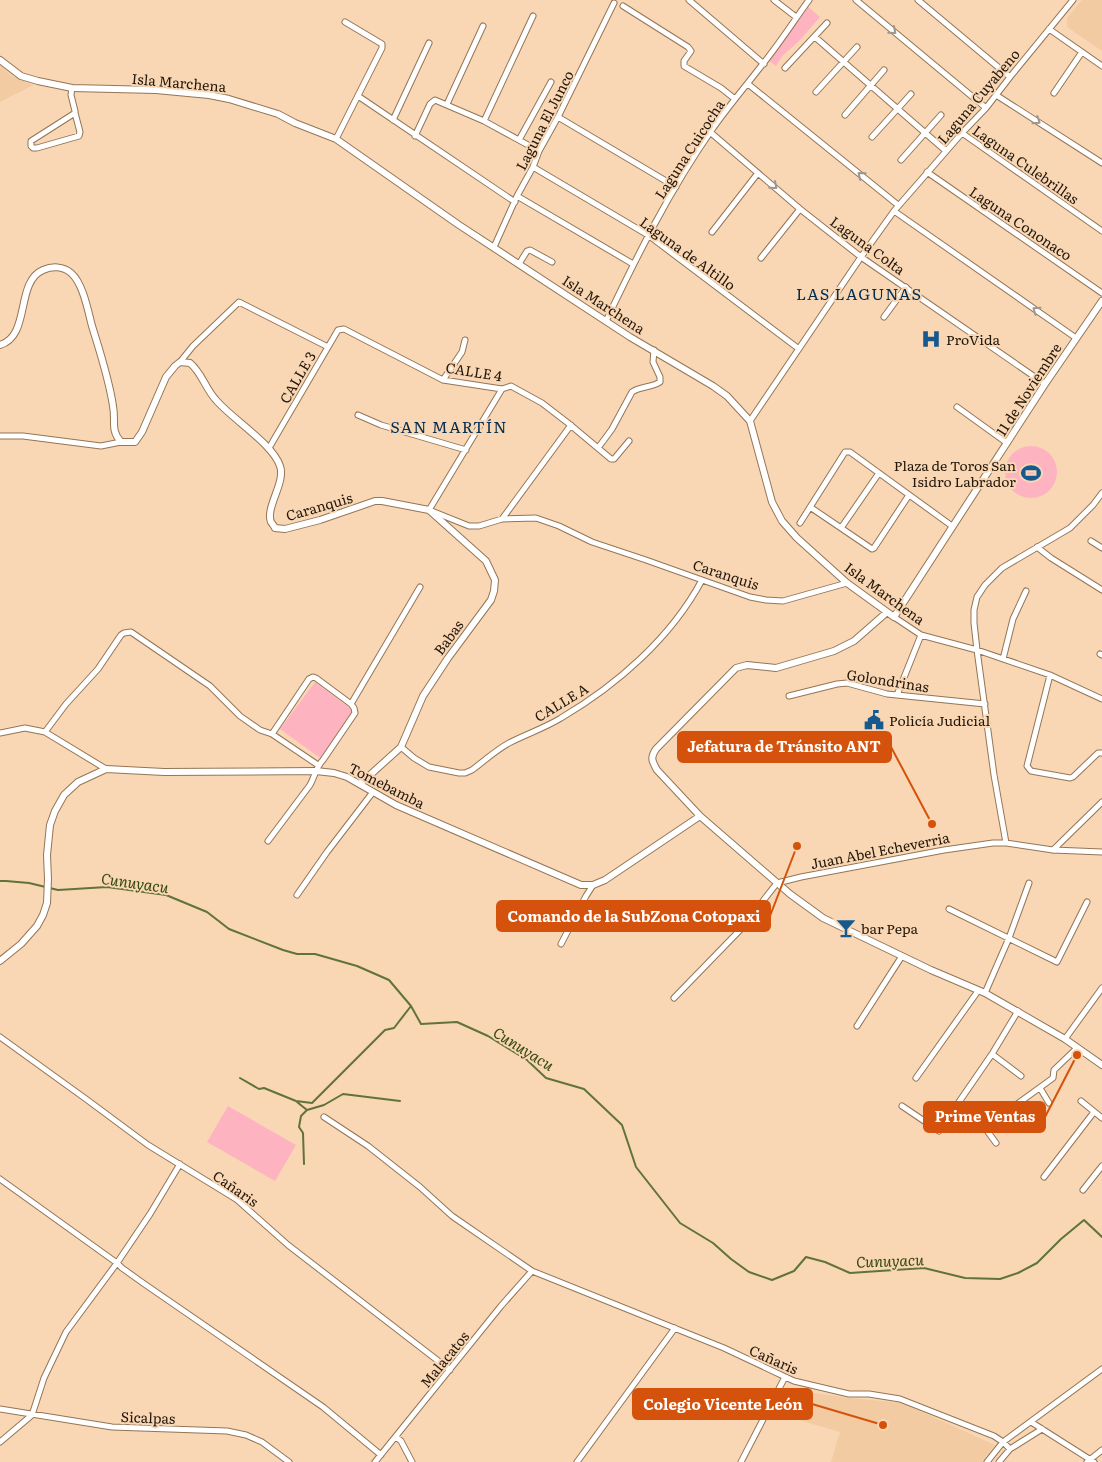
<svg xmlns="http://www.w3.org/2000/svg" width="1102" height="1462" font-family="Literata,serif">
<rect width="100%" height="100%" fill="#f9d7b4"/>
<path fill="#f3cba3" d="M1082,0H1102V51L1067,27V18Z
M0,66L12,76L33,85L0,102Z
M807,1392L851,1398L902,1403L995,1445L982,1462H831L840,1432L792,1418Z"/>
<path fill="#fdb3c0" d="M806,5L820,17L799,41L783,55L776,66L764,57Z
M1005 472a26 26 0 1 1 52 0a26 26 0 1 1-52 0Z
M315,682L355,712L323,760L280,729Z
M228,1106L296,1145L275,1181L207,1142Z"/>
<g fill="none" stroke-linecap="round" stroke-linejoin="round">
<path stroke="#60733a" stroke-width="2" d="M0,881H6L29,883L58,890L107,887L166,895L207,912L229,929L283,950L297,954H315L357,966L389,980L411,1006L421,1024L457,1022L488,1036L527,1060L546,1078L584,1089L622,1125L636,1167L680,1223L713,1243L731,1259L749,1272L772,1280L794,1271L806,1257L825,1262L850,1273L924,1268L965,1278L1000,1279L1018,1273L1037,1263L1061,1239L1084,1220L1102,1237
M240,1078L259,1089L264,1088L296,1101L312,1103L385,1030L394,1028L411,1006
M297,1102L307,1110L301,1116L299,1127L303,1133L304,1164
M307,1110L324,1105L343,1094L400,1101"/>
<defs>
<path id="minor" d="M689,0L764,64
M774,0L796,17
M856,0L986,108
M918,0L1010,77
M623,6L688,47L691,51L684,61V66L721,88L735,99
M1049,29L1102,66
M815,37L946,151
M785,68L827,23
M748,84L898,205
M72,88L71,95L75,111V113L80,132L79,136L37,148H33L31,146V141L75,113
M816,92L857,47
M1054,93L1082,52
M996,95L1102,163
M358,96L515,202
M447,104L483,26
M845,115L884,70
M558,117L676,187
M393,120L429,43
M484,121L533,16
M710,132L800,209L861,257L1045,384
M962,133L1102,231
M415,136L430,104L435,100L484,121L539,151
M872,137L911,94
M336,139L382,48V44L345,22
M519,140L551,82
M901,160L941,115
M533,167L648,235L799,349
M927,172L1102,293
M517,196L633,264
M894,211L1076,338
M712,232L758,173
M494,247L517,196L533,167L539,151L558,117L614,3
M761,258L800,209
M519,264L527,251L530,250L552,262
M884,317L906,287
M606,321C637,256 670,190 711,131C727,108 745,87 762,65C779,44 793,22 809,0
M180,362L193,346L239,302L328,347
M443,380L462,352L465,340
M502,389L429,510L469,526H479L502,519L536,518L559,526L592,542L646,560L750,597L766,600L783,601L847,583
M957,407L1007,443
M358,415L381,425L466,450
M750,421L861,257L894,211L962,133L986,108L1010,77L1073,0
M0,436H23L101,446L121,442
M269,448L338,330L344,329L443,380L502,389L511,386L542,403L568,423L611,459H614L629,441
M598,448L612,429L632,392C640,386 651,388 660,382V377L653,362L654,350
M810,507L872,549L874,548L909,495
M502,519L571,425
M800,523L845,452H850L952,526
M841,528L879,473
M1091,541L1102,548
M1037,547L1051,558L1102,590
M894,617L921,635L977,650L1050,675L1102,699
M1100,654L1102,655
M1003,659L1013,619L1026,591
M1050,675L1027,766L1031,771L1070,778L1073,777L1098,753H1102
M897,695L921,635
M789,696L837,684L847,683L887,694L985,704
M351,704L420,587
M45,732L66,704L98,669L121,635L124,633L131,632L210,686L240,716L260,730L272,734
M0,733L25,728L45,732L106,769
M401,747L414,758L429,767L459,773H465L472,770C484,761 496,750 509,743C526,734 545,728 561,718C617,685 671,638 702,580
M268,841L310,785C315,776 316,767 323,760L355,713L354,708L351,704L316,678L313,677L309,679L272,734L318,765
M1006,843L994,775L977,650L974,623V610L977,597L985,585L1002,568L1070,528L1093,505L1102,493
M1053,850L1102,802
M297,895L327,852L373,792
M949,909L1057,962L1087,902
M561,944L586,896L593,885
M985,993L1009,938L1029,883
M674,998L741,929L777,883L801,877L944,850L993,843H1006L1053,850L1102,852
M857,1026L902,956
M0,1037L86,1099L148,1145L236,1199L288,1245L450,1370
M1065,1039L1102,988
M992,1054L1021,1076
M916,1078L978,991
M1040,1088L1049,1103
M1081,1101L1102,1118
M902,1106L939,1131L992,1054L1018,1011
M1013,1107L1029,1129
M324,1117L368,1146L420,1187L452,1216L532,1271L724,1348L794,1381L849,1394H869L900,1399L994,1436L1003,1442L1010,1449
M996,1143L988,1132L985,1126L988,1122L1013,1107L1053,1078L1054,1070L1077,1048
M1044,1177L1094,1112
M0,1179L117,1263L122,1268L143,1283L323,1407L381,1455
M1083,1190L1102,1166
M0,1409L112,1427L227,1431L246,1435L262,1442L289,1462
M1031,1422L1094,1462
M396,1437L401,1441L412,1462
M0,1442L32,1415L44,1378L66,1332L117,1263L150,1214L180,1164
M375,1462L501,1306L532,1271
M577,1462L675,1328
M741,1462L785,1377
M987,1462L1003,1442L1102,1369
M999,1462L1010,1449L1042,1429
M1087,1462L1102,1450"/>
<path id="tertiary" d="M0,60L21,76L38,81L72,88L156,90L209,95L229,99L278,114L295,123L336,139L459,225L630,337L713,386L727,396L750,421L772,502L782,521L797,538L847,583L894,617L1045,384L1102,301
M0,345C31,336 15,282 43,270C52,266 63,266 71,273C83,283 88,311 92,326C100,352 109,379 113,406C116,421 110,430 121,442H135L142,432L166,377L175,366L180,362L190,363C202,373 205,388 216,400C232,419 273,444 280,466C286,482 265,508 271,522C271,522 275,527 275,528L285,529L320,520L375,501H382L429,510L486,561L495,580L494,591L491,600L448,658L423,696L401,747L360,784
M886,613L854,641L834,651L776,668L747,665L736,668L656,749C650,758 652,761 657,770L700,816L790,894L823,918L931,970L985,993L1065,1039L1102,1065
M0,961L21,944L37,926L43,915L47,903L48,879L47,855L50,825L55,811L64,795L78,782L106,769L164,772L316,771L334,773L347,777L396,805L581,885H593L605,880L700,816"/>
</defs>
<use href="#minor" stroke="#947555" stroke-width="7"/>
<use href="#tertiary" stroke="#947555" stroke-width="8"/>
<use href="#minor" stroke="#fff" stroke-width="5"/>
<use href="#tertiary" stroke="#fff" stroke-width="6"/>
</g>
<defs><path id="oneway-chevron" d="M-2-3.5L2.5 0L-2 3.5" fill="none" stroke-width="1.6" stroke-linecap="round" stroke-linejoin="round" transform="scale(1.25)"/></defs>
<g stroke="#9c9791">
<use href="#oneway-chevron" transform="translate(893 31) rotate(40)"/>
<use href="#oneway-chevron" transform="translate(1037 121) rotate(33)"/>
<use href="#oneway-chevron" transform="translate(861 175) rotate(-141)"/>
<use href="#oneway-chevron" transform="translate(774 186) rotate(41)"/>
<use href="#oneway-chevron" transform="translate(1036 310) rotate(-145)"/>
</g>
<defs>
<symbol id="hospital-bare" viewBox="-9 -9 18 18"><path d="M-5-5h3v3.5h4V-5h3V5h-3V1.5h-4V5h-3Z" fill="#16598e" stroke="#f9d7b4" stroke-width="2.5" paint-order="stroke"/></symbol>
<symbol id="stadium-bare" viewBox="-9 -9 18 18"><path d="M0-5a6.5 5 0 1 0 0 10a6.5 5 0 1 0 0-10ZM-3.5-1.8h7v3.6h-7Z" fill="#16598e" stroke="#f9d7b4" stroke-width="2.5" paint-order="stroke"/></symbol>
<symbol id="civic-bare" viewBox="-9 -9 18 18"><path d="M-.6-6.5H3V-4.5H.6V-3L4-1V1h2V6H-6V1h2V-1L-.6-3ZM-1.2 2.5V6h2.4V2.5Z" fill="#16598e" stroke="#f9d7b4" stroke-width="2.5" paint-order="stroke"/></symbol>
<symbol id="bar-bare" viewBox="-9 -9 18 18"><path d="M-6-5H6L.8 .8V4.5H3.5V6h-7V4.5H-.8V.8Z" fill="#16598e" stroke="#f9d7b4" stroke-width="2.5" paint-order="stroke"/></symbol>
</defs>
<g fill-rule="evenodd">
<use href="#hospital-bare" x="917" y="325" width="28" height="28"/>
<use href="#stadium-bare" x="1017" y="459" width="28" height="28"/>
<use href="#civic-bare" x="860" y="706" width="28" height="28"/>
<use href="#bar-bare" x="832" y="914" width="28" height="28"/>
</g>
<g text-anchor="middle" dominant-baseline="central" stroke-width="4" stroke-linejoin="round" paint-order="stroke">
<g font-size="14" fill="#23170a" stroke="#f9d7b4">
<text transform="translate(179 82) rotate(5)">Isla Marchena</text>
<text transform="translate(978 96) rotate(-50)">Laguna Cuyabeno</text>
<text transform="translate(544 120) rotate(-63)">Laguna El Junco</text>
<text transform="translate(689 149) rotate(-57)">Laguna Cuicocha</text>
<text transform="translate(1026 164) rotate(35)">Laguna Culebrillas</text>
<text transform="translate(1021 223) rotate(34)">Laguna Cononaco</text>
<text transform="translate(868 245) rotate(36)">Laguna Colta</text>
<text transform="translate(688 253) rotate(36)">Laguna de Altillo</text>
<text transform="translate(604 304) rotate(33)">Isla Marchena</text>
<text transform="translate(474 371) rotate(9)">CALLE 4</text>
<text transform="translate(297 377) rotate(-60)">CALLE 3</text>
<text transform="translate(1028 389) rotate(-57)">11 de Noviembre</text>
<text transform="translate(319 506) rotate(-16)">Caranquis</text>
<text transform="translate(726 574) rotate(18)">Caranquis</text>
<text transform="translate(885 593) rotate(36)">Isla Marchena</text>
<text transform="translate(448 637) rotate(-54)">Babas</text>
<text transform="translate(888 680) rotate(9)">Golondrinas</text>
<text transform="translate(561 702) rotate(-31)">CALLE A</text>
<text transform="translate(387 785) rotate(27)">Tomebamba</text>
<text transform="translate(880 850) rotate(-11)">Juan Abel Echeverria</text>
<text transform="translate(236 1188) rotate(35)">Cañaris</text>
<text transform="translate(444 1359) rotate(-51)">Malacatos</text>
<text transform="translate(774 1359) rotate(24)">Cañaris</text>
<text transform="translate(148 1417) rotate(2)">Sicalpas</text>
</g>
<g font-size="14" fill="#23170a" stroke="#f9d7b4" text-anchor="start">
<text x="946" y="339">ProVida</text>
<text x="1016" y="465" text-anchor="end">Plaza de Toros San<tspan x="1016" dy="16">Isidro Labrador</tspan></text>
<text x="889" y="720">Policía Judicial</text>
<text x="861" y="928">bar Pepa</text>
</g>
<g font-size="15" font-style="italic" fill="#344911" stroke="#f9d7b4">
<text transform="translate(135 882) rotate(8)">Cunuyacu</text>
<text transform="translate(524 1048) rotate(32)">Cunuyacu</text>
<text transform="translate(890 1260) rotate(-2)">Cunuyacu</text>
</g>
<g font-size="16" letter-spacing="1" fill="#002d51" stroke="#f9d7b4">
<text x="859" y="293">LAS LAGUNAS</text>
<text x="449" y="426">SAN MARTÍN</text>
</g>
</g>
<path fill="none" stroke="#d4520c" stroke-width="2" d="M932 824L891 747M797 846L770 916M1077 1055L1045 1117M883 1425L812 1404"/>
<g fill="#d4520c" stroke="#f9d7b4" stroke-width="2">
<circle cx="932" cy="824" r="5"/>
<circle cx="797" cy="846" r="5"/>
<circle cx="1077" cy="1055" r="5"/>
<circle cx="883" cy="1425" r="5"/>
</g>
<g fill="#d4520c" stroke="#d4520c" stroke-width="2">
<rect x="678" y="732" width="213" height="30" rx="5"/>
<rect x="497" y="901" width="273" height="30" rx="5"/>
<rect x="924" y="1102" width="121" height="30" rx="5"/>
<rect x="633" y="1389" width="179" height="30" rx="5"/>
</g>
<g font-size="15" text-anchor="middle" font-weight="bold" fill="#fff">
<text x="784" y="752">Jefatura de Tránsito ANT</text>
<text x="634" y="922">Comando de la SubZona Cotopaxi</text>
<text x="985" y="1122">Prime Ventas</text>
<text x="723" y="1410">Colegio Vicente León</text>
</g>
</svg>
